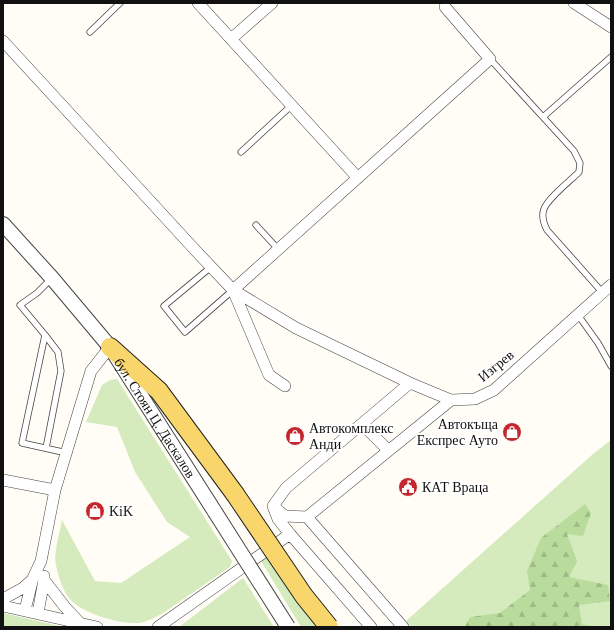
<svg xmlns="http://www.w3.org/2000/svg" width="614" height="630" font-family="Georgia,serif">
<defs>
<pattern id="forest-firs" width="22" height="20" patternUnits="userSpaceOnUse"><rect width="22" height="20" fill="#b9dc9c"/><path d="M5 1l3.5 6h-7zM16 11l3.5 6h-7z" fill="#9ebc85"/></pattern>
</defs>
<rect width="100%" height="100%" fill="#fffdf5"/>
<path fill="#d5ebbd" d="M117,379L232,561L230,567L166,611C158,616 148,622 138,623C118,624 80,613 68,597C62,588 58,575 56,565C53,555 60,531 62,520L95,581L121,583L190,537L167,522L135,472L117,427L86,422L102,385L110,380Z
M611,440V627H411L406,621L593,454Z
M269,555L322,627H301L261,561Z
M243,578L274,627H179Z
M3,613L64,627H3Z"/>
<path fill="url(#forest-firs)" d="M585,504L591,513L583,536L567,534L577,561L569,577L608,585L610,601L579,605L582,624L597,627H465L470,617L500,613L530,590L527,571L541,538Z"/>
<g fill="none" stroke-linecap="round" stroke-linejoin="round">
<defs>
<path id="service" d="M90,32L120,3
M490,59L574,151L580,163L579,172C570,181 548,198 544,209C541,216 544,224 547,230L602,292
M543,117L611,57
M241,152L292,105
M256,225L278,249
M211,267L164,306L185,332L233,290
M578,315L598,343L611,366
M45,335L22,443L67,453
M46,448L61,371L58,352L45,335L20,305L37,293L52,278"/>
<path id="minor" d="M198,3L358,178
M574,3L611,27
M231,39L272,3
M3,41L196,251L233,290L296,328L410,383L451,400
M285,386L269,375L233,290L490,59L445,7
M362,424L388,450
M3,480L55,490
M273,506L285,516L307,517L451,400L475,399L494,390L611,285
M307,517L403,627
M290,534L278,519L273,506L286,488L410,383
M44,580L65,607L80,623
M3,599L23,588L33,579
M3,606L97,627
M25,610L33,578L41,561L55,490L91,371L110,347
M38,613L44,580V576
M158,627L290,534L371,627"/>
<g id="tertiary">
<path id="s1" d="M3,224L52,278L110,347L215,512"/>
</g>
<path id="primary" d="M110,347L159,391L235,494"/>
</defs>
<use href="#service" stroke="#444" stroke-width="7"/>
<use href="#minor" stroke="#444" stroke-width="12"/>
<use href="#tertiary" stroke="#444" stroke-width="16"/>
<use href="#primary" stroke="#222" stroke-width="20"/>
<use href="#service" stroke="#fff" stroke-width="5.5"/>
<use href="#minor" stroke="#fff" stroke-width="11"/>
<use href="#tertiary" stroke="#fff" stroke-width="14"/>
<use href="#primary" stroke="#f9d66b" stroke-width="18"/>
<defs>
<path id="tertiary-bridge" d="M215,512L288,627"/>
<path id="primary-bridge" d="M235,494L304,596L329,627"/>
</defs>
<use href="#tertiary-bridge" stroke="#444" stroke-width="16" stroke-linecap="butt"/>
<use href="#primary-bridge" stroke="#222" stroke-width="20" stroke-linecap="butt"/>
<use href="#tertiary-bridge" stroke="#fff" stroke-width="14"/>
<use href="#primary-bridge" stroke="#f9d66b" stroke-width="18"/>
</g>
<defs>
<symbol id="shop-disc" viewBox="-11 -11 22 22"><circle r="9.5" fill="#c4262e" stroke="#fff"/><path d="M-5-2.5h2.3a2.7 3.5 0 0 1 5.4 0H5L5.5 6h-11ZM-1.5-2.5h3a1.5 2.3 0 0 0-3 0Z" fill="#fff"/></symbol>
<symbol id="civic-disc" viewBox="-11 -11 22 22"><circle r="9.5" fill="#c4262e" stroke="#fff"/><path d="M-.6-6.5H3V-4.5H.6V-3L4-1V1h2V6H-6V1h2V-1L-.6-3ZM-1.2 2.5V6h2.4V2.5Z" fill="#fff"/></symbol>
</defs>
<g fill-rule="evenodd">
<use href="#shop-disc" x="501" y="421" width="22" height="22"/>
<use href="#shop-disc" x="284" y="425" width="22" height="22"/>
<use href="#civic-disc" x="397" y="476" width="22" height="22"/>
<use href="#shop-disc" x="84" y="500" width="22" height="22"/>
</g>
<g text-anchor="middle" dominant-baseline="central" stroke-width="4" stroke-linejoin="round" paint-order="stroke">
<g font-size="14" fill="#111" stroke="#fff">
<text transform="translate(496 366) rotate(-39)">Изгрев</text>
<text stroke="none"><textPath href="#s1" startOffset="247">бул. Стоян Ц. Даскалов</textPath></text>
</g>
<g font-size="14" fill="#111" stroke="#fff" text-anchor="start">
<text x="498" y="424" text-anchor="end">Автокъща<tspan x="498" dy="16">Експрес Ауто</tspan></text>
<text x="309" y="428">Автокомплекс<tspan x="309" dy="16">Анди</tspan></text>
<text x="422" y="487">КАТ Враца</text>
<text x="109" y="511">KiK</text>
</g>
</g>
<rect width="614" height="630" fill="none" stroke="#111111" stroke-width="8"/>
</svg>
